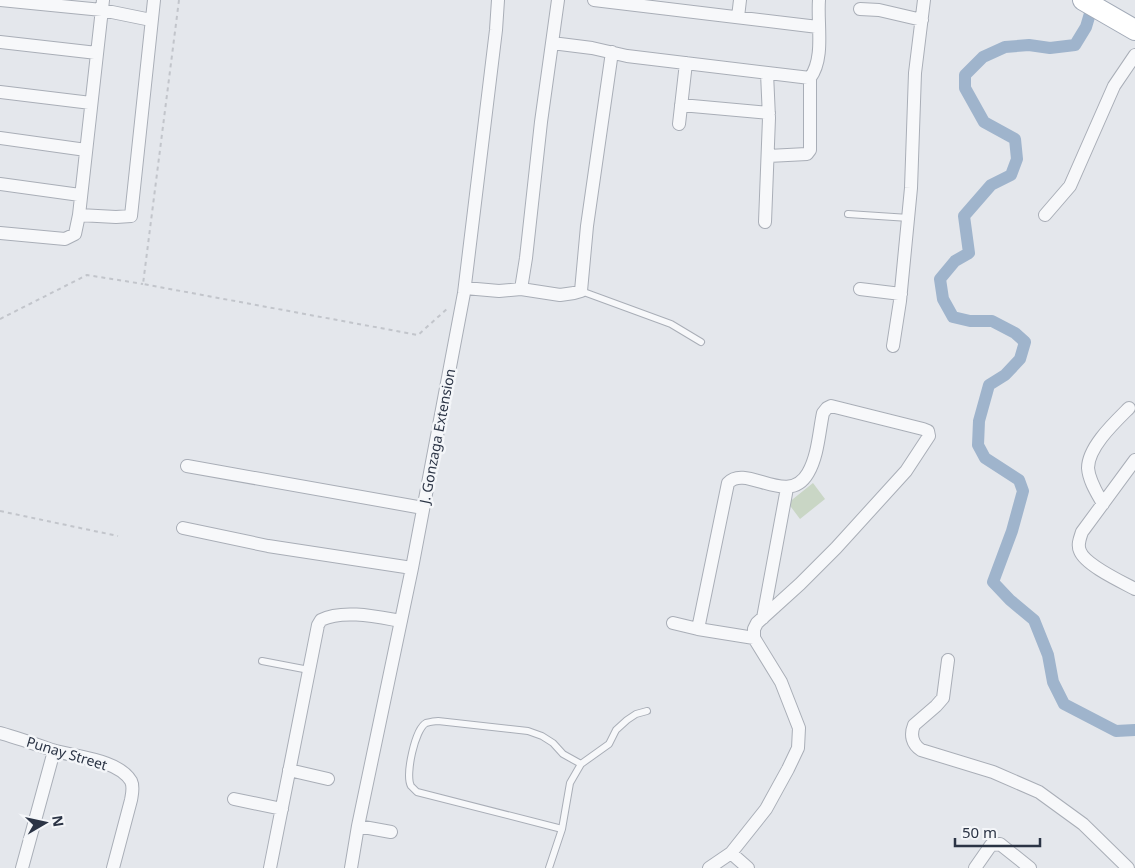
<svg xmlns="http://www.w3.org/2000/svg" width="1135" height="868" font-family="'Noto Sans',sans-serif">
<rect width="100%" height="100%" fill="#e4e7ec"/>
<path fill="#c9d6c5" d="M813,483L825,499L800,519L788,503Z"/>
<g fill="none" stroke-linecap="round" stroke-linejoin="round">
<path stroke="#9fb4cc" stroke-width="12" d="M1094,0L1086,27L1075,45L1050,48L1029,45L1005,47L983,57L965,75V88L984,122L1015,139L1017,159L1011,175L991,185L964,216L969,253L955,261L940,279L943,299L953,317L970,321H992L1015,333L1025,342L1020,359L1005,375L989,385L979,421L978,445L985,458L1019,480L1023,491L1012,531L993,582L1010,600L1034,620L1048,655L1053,682L1064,704L1116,731L1135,730"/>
<defs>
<path id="service" d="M848,214L909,218
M581,291L671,324L701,342
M262,661L309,670
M562,829L417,792C415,790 413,788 411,786C405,775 415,729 426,723C430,722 435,721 438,721L528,731L542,736L553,743L563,754L581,764
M549,868L562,829L570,783L581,764L609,744L616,730L627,720L636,714L647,711"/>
<path id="minor" d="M0,0L102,10L151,20
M594,0L818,27
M860,9L879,10L922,20
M738,17L740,0
M0,42L97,53
M552,43L592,48L627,56L810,78
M0,92L91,103
M681,105L769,113
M679,124L686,63
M0,138L86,150
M768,156L807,154L810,150V78C825,58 817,24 819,0
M0,184L80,195
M79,215L116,217L131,216L154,0
M1045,215L1070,186L1114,86L1135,55
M765,222L769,118L767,73
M0,233L65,239L75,234L79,215L103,0
M465,288L499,291L521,289L560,295L574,293L581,291L587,226L612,52
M521,289L526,258L541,122L558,0
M860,289L901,294
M893,346L900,301L911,188L915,73L924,0
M1135,460L1082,532C1080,538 1077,545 1080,551C1085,565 1122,582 1135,589
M187,466L423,508
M1103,504C1097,493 1089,481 1088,468C1088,447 1115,422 1129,408
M183,528L268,546L412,568
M763,618L787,488
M673,623L698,629L754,638
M698,629L728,483C746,463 788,508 808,473C818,456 819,432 823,413L827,408L831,406L923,429L928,431L929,436L906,471L836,548L800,584L757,623L754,629V638L781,682L799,728L798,748L788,769L766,809L731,853L709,868
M948,660L943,698L936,706L914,725C910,735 912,744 921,750L993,772L1039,792L1083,824L1128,868
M0,733C18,738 35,744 52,750C74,757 118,759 131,781C134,787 132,794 131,800L113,868
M289,770L328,779
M234,799L282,809
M358,826L391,832
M731,853L748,868
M22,868L54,751
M270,868L318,625L321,620C343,609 378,617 401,621
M351,868L358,826L412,568L464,293L496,30L498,0
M975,868L991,845L1000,844L1030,868"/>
<path id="primary" d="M1083,0L1135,30"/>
</defs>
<use href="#service" stroke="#a9aeb7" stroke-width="8"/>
<use href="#minor" stroke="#a9aeb7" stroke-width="14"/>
<use href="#primary" stroke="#a3abb8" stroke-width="22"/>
<path stroke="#c2c5cb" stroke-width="2" stroke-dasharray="4 4" stroke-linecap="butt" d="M179,0L143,284L418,335L448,308
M0,319L87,275L143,284
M0,511L118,536"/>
<use href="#service" stroke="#f7f8fa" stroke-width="6"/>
<use href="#minor" stroke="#f7f8fa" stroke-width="12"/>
<use href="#primary" stroke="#fff" stroke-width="20"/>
</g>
<g text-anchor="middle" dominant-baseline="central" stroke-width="5" stroke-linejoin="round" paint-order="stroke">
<g font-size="14" fill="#2b3445" stroke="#f4f6f9">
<text transform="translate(437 436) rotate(-79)">J. Gonzaga Extension</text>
<text transform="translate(67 753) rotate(17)">Punay Street</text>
</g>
</g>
<g transform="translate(45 823) rotate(81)" stroke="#f4f6f9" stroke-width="4" paint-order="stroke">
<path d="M0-4L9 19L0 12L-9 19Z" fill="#2b3445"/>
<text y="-8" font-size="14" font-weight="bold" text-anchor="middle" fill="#2b3445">N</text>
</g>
<path d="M955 838v8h85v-8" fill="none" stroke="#2b3445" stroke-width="2.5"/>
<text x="962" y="838" font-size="15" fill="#2b3445" stroke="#f4f6f9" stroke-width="4" paint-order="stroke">50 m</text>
</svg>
